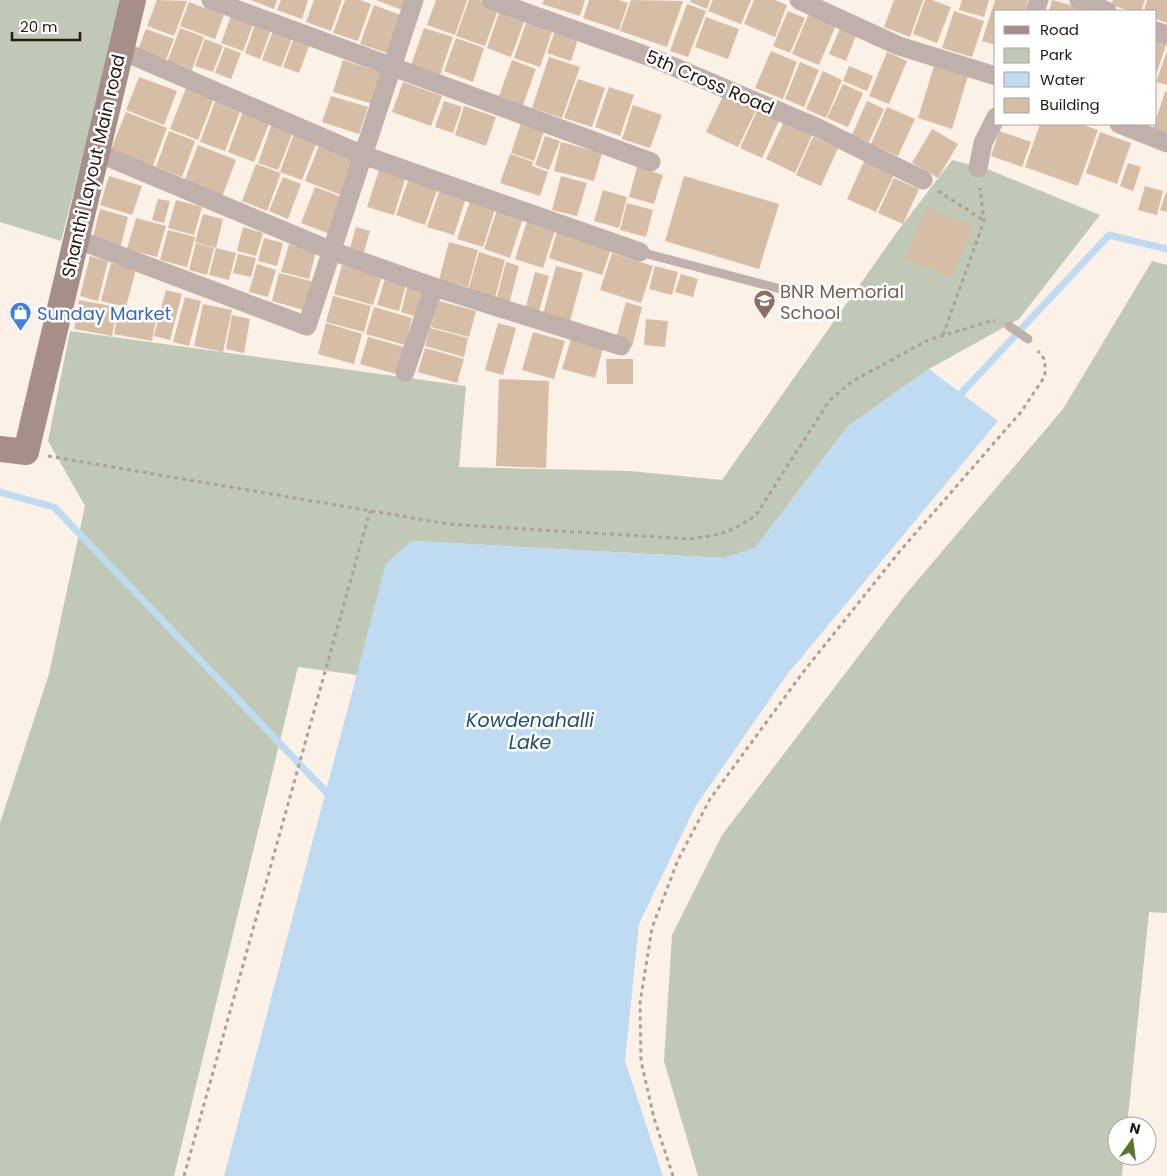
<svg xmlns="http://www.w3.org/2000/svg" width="1167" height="1176" font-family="Poppins,sans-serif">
<rect width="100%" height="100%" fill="#fcf1e6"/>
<path fill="#c0c9b6" d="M0,0H123L61,241L0,222Z
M952,160L987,169L1100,215L1019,319L929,369L848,426L755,548L724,558L412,541L386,564L357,675L298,667L174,1176H0V823L49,674L85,506L48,441L70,331L466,386L459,467L630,471L722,480L897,232Z
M1152,261L1167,265V913L1149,912L1127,1126H1117V1156H1124L1122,1176H698L664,1061L672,935L722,835L905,595L1063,409Z"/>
<path fill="#bedbf1" d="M929,369L998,421L786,676L695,807L639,924L625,1061L663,1176H224L386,564L412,541L724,558L755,548L848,426Z"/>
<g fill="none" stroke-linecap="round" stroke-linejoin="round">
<path stroke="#bedbf1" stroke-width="7" d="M956,399L1109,235L1167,249
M0,492L54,507L331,797"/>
</g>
<path fill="#d6bda5" d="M157,0L187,1L174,36L147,26Z
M251,0H277L274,9Z
M281,0H308L302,19L277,10Z
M314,0H342L331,31L306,22Z
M345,0H360L371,4L358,41L333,33Z
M376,0H409L405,11Z
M436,0H467L455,35L427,25Z
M469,0H479L499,7L485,46L456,36Z
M544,0H585L580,16L542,4Z
M589,0H619L628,3L619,30L583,18Z
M631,0L683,1L667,47L620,31Z
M691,0H710L707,9L690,2Z
M713,0H751L741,24L708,11Z
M754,0H775L787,5L775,37L744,24Z
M894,0H923L910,37L884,27Z
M925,0H932L951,7L937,43L913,34Z
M962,0H989L984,17L959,10Z
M995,0H1028L1025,11H996V45L982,41Z
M1052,0L1078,7L1076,11H1049Z
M1113,0H1145L1141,11H1131L1111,5Z
M1147,0H1167V23L1156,19V11H1144Z
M189,2L224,15L215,39L180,26Z
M687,4L706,11L688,57L670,51Z
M374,5L403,16L390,54L360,44Z
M500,10L525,19L511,57L487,48Z
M788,11L805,18L790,53L773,46Z
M954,11L984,21L972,57L942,48Z
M232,13L254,22L243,51L221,43Z
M809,13L836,25L819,65L792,54Z
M706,17L739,29L728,59L695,47Z
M527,20L553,29L540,67L514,58Z
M256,22L272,27L260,59L245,53Z
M841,26L857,33L846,61L829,54Z
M180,28L204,37L191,72L167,63Z
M274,28L293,35L281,67L262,60Z
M424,28L453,37L440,75L411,65Z
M146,29L174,39L165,62L137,52Z
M555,31L578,39L571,61L547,53Z
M295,35L311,41L299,73L283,67Z
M456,38L484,48L473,82L444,71Z
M1156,38L1167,42L1156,75Z
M205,39L223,46L213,72L195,66Z
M225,47L241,53L231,79L215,73Z
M771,51L797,62L783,99L755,88Z
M1167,51V85L1156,82Z
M887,52L907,61L889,104L869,96Z
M549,57L580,67L562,118L532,108Z
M343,60L383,73L373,104L333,92Z
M512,60L536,69L523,105L499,96Z
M800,62L819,70L804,107L785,99Z
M849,66L873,76L867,91L843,81Z
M934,66L968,76L952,129L918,118Z
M823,71L842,80L826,118L806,109Z
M139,77L177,91L164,125L126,110Z
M578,79L605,88L592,127L564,118Z
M403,82L442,96L431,126L392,112Z
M843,84L863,93L848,127L827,118Z
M609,87L634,95L620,136L595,127Z
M186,88L214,98L198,140L170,129Z
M1165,92H1167V133L1153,128Z
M331,96L368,107L359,134L322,122Z
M723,96L756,110L738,147L706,132Z
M216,99L241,109L225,151L200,142Z
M444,101L462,107L453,133L435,127Z
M867,101L884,109L869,142L852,135Z
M633,105L662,115L650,148L622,139Z
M464,106L496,117L486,146L455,135Z
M887,107L915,119L898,156L871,144Z
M243,111L270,121L254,162L228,152Z
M757,111L779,121L762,158L740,148Z
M126,112L167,128L152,168L110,152Z
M786,117L814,131L795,173L766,159Z
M273,121L294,129L278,170L258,163Z
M521,123L544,131L534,161L511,153Z
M1040,124H1080L1098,130L1078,186L1025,167Z
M932,129L958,144L938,178L912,163Z
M169,131L195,141L182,177L156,167Z
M295,131L318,139L302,180L280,172Z
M999,131L1031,142L1022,167L991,156Z
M1100,132L1131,143L1117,184L1086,173Z
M545,136L560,141L549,170L535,165Z
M813,137L838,148L821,186L796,175Z
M561,142L602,153L594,181L554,171Z
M320,143L355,156L341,195L305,181Z
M198,145L236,160L222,197L184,182Z
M510,154L533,162L532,166L548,172L540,196L500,183Z
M865,159L895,173L876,212L847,199Z
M1128,163L1141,167L1133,191L1120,186Z
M256,164L281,173L267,211L242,201Z
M637,167L663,175L654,204L629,197Z
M379,170L405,179L394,215L367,207Z
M109,176L142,186L132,215L100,205Z
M561,176L587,183L577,216L552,210Z
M684,176L779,204L759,269L665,241Z
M283,177L301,184L288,219L269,211Z
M409,178L438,187L425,225L396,215Z
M894,178L919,189L903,224L878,213Z
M1145,186L1163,191L1157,215L1138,210Z
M315,187L344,198L330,234L301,223Z
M440,189L466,198L454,235L427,227Z
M603,190L627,197L619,228L594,221Z
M1167,190V212L1160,210Z
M471,198L496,206L483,247L457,239Z
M158,199L170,201L164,223L152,220Z
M176,200L202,207L194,235L168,228Z
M627,203L653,210L646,237L620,230Z
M926,207L973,226L952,278L905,259Z
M100,209L128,217L120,249L92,241Z
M497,210L523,218L510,258L484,249Z
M203,214L223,219L216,248L195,242Z
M136,218L166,226L157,257L127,249Z
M527,221L555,230L543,268L515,259Z
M243,227L263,233L256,256L237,251Z
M356,227L370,231L364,252L350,248Z
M168,230L195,237L187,267L160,260Z
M557,232L611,249L602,275L549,258Z
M264,238L283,243L277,266L258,261Z
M449,242L478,250L468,287L439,280Z
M196,243L214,248L207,275L189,270Z
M289,244L316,251L309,279L281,272Z
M216,248L236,253L229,280L209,275Z
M479,252L505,260L495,298L468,291Z
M612,253L653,266L641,303L600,290Z
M238,254L256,258L251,277L233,273Z
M90,256L108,261L98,301L80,296Z
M506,262L519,266L509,304L496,301Z
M111,263L136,269L126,307L101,301Z
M257,264L276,270L268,297L249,292Z
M342,265L382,276L373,305L334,294Z
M556,266L583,273L570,321L543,314Z
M655,266L678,272L672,295L649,289Z
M535,272L549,276L538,314L525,310Z
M279,273L315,282L307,311L272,301Z
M681,274L698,279L693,297L675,292Z
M385,278L406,284L399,311L377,305Z
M408,285L428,290L420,318L401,312Z
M166,290L182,294L170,340L154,336Z
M333,296L371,306L364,332L326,322Z
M185,297L201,301L189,346L173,342Z
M79,300L117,307L112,336L74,329Z
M439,301L476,311L469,337L431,327Z
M626,302L642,307L632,347L615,342Z
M203,304L232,310L223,352L194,346Z
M374,307L412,318L405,345L366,334Z
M119,308L157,314L152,341L114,334Z
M232,315L250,319L244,353L226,349Z
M646,319L668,321L665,347L644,345Z
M326,323L362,334L354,364L318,354Z
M498,323L516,328L503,375L485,370Z
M430,328L468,338L464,357L425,346Z
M533,332L565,341L554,379L522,370Z
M368,337L404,347L396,374L360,364Z
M571,339L603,348L595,378L562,369Z
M425,348L464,359L457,383L418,372Z
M606,359H633V384H607Z
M499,379L549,381L546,468L496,466Z"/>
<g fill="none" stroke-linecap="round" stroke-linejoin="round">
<path stroke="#aca197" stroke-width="3" stroke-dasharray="4 4" stroke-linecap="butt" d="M938,191L983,220
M943,335L984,221L980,188
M48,456L448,524L688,539C716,536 733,532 756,515L829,401L851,382L928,340L991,321H995
M184,1176L370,511
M673,1176L654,1118L641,1061L640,1003L652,928L678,860L710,799L804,671L900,551L1021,412L1045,376V360L1038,351"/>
<path stroke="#c0b0ab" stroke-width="9" d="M640,252L792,292
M1009,326L1028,339"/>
<path stroke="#c0b0ab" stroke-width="19" d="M211,0L651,162
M491,0L653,58L816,127L923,180
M799,0L899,46L996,76
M1079,0L1107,11
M1035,11L1039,0
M1156,31L1167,35
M120,50L363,155L640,252
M1119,124L1167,143
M98,153L332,251L434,287L621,346
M978,168L983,143L996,117
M76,239L307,326L414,0
M405,372L434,287"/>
<path stroke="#a68f89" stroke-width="26" d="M0,449L26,452L133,0"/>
</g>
<defs>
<symbol id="school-pin" viewBox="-11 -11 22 30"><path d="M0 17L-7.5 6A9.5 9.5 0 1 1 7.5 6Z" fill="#8d6e63" stroke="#fff"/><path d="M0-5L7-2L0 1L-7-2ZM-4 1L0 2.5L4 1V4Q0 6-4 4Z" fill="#fff"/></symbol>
<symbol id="shop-pin" viewBox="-11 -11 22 30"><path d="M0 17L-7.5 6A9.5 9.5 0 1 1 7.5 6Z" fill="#3f7fe0" stroke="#fff"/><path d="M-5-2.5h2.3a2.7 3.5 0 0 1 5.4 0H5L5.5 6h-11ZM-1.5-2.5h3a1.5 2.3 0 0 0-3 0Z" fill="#fff"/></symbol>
</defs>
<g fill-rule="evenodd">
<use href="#school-pin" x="752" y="288" width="25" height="34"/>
<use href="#shop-pin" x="8" y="300" width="25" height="34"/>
</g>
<g text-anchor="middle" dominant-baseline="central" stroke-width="5" stroke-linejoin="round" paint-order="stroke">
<g font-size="18" fill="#251b11" stroke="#fff">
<text transform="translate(710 82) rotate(23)">5th Cross Road</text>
<text transform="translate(93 166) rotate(-77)">Shanthi Layout Main road</text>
</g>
<g font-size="18" fill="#785e54" stroke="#fff" text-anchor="start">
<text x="780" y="291">BNR Memorial<tspan x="780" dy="21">School</tspan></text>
</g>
<g font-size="18" fill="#366cbe" stroke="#fff" text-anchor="start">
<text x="37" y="313">Sunday Market</text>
</g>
<g font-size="19" font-style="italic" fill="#20516f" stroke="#fff">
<text x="530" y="720">Kowdenahalli<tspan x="530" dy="22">Lake</tspan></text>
</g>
</g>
<rect x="994" y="10" width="162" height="115" fill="#ffffff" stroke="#a8a4a0"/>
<rect x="1004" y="26" width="25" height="8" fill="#a68f89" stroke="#a8a4a0"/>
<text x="1040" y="35" font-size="15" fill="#251b11">Road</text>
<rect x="1004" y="48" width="25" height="15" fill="#c0c9b6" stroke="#a8a4a0"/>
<text x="1040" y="60" font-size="15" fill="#251b11">Park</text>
<rect x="1004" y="72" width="25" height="15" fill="#bedbf1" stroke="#a8a4a0"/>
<text x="1040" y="85" font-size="15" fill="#251b11">Water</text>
<rect x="1004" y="98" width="25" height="15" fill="#d6bda5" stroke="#a8a4a0"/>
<text x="1040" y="110" font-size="15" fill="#251b11">Building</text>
<g transform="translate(1132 1141) rotate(14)"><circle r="24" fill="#ffffff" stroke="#a8a4a0"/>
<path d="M0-4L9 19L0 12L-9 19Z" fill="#59762b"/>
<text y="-8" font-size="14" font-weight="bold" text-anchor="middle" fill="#251b11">N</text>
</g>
<path d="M12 32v8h68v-8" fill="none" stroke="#251b11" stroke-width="2.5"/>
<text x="20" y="32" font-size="15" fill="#251b11" stroke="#ffffff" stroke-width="4" paint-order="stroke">20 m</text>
</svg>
